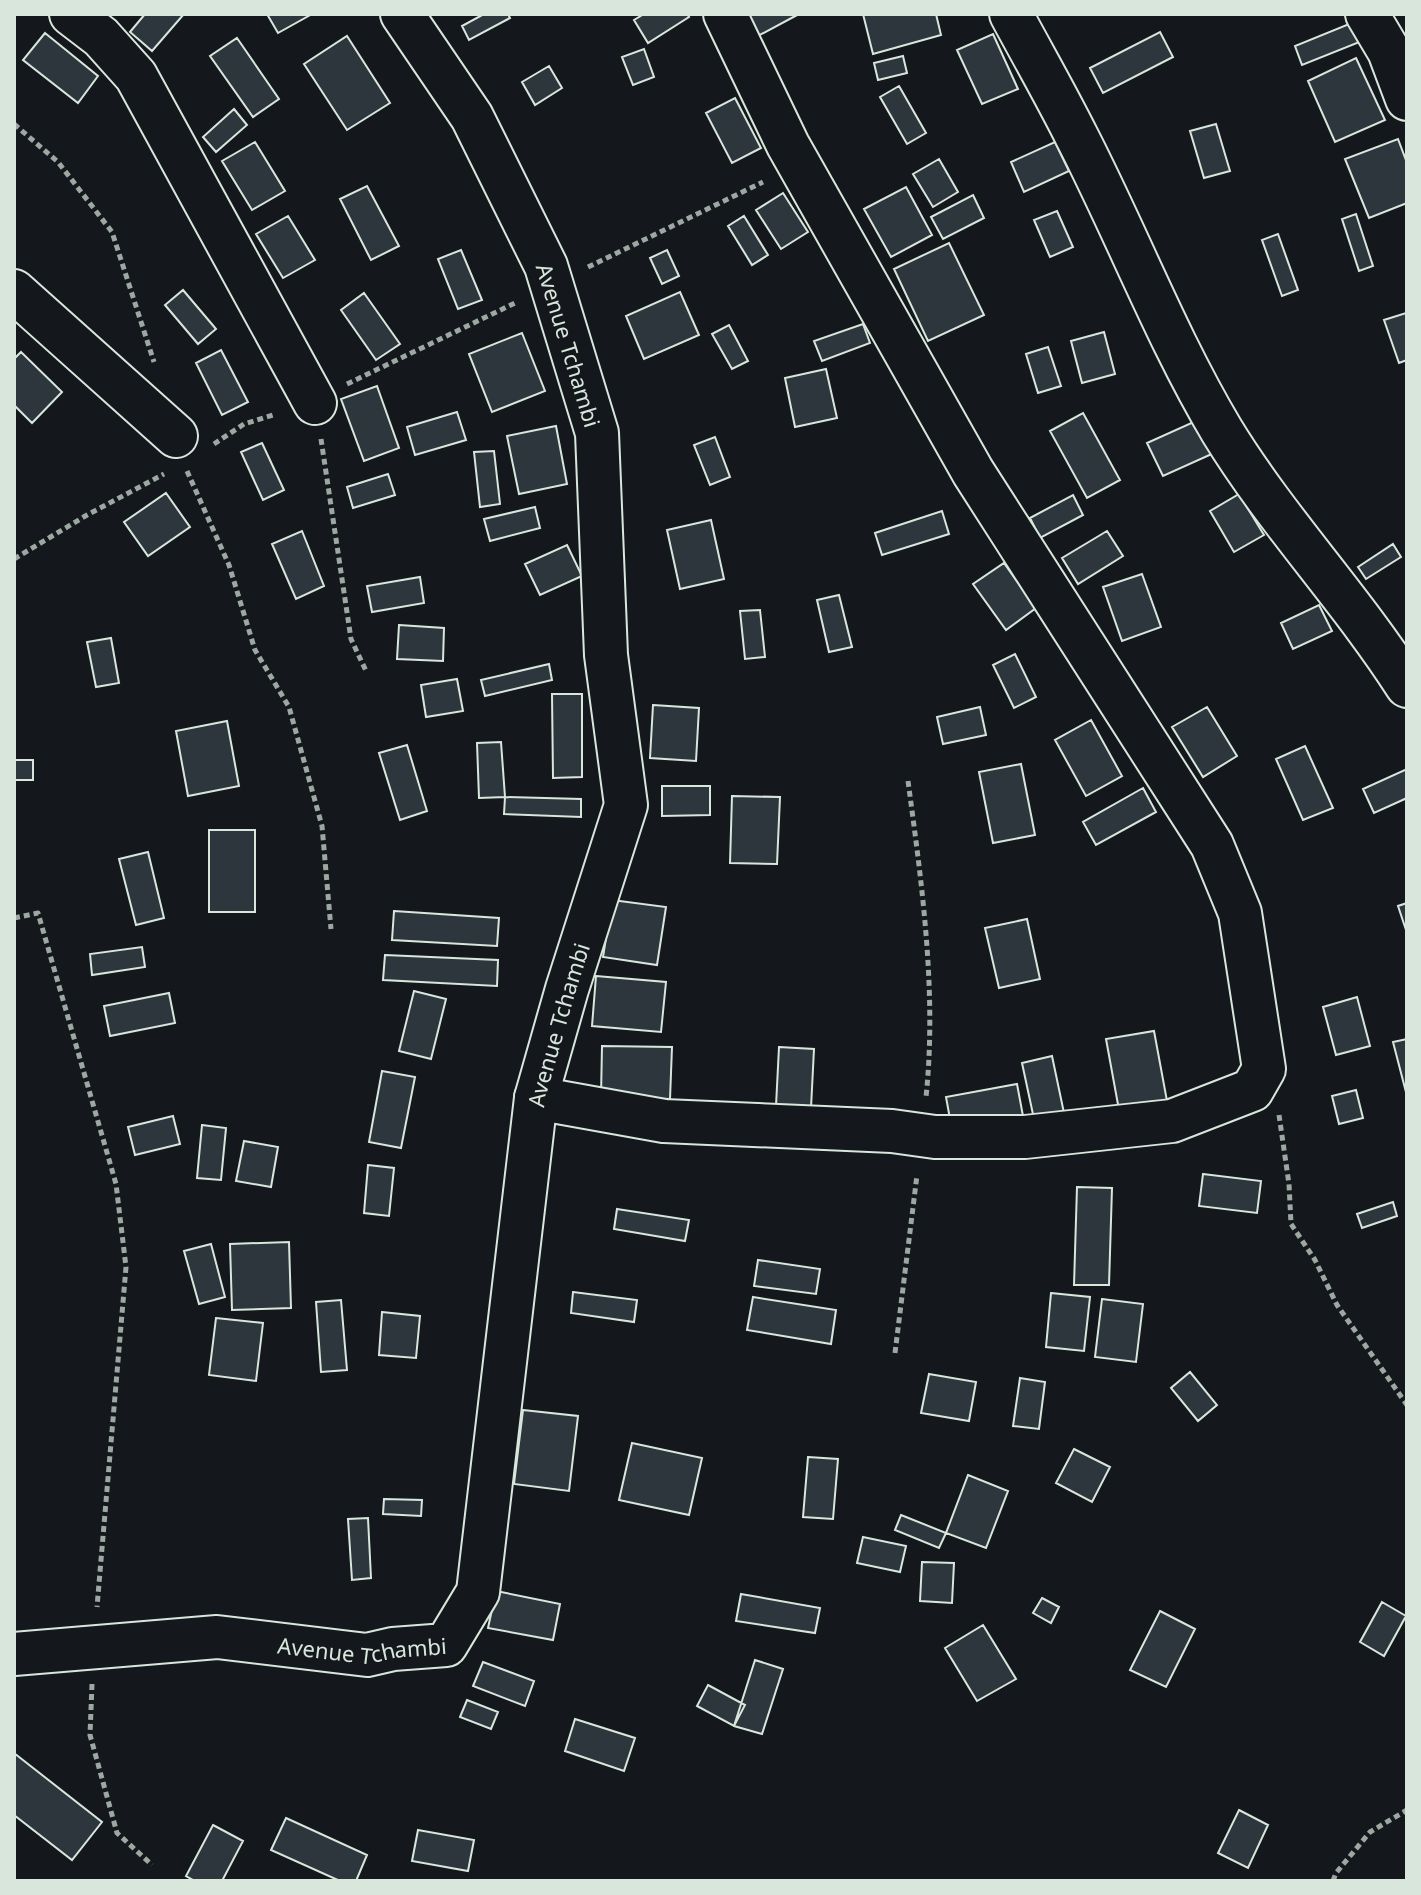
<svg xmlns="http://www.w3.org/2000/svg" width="1421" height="1895" viewBox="0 0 1421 1895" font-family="'Noto Sans',sans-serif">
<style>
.building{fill:#2c363c;stroke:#d8e6dc;stroke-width:2}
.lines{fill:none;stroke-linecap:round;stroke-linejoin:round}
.minor-casing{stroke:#d8e6dc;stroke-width:46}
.path{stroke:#9da8a2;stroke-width:5;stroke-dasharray:6 4;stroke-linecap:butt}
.minor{stroke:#14181c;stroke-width:42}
.labels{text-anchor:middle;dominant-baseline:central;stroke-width:6;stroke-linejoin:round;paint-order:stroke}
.street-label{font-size:22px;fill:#d8e6dc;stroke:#14181c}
</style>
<rect width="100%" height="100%" fill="#14181c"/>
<path class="building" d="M145,14h39l-32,37 -22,-19z
M267,14h45l-34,19z
M484,14h24l2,4 -41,22 -7,-14z
M644,14h43l2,3 -41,26 -14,-23z
M744,14h55l-43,23z
M863,14h73l5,21 -68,19z
M1354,22l8,19 -60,24 -7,-19z
M1160,32l13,25 -70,36 -13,-25z
M45,33l53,43 -20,27 -55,-43z
M993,34l25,55 -36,15 -25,-54z
M347,36l43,67 -43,27 -43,-66z
M237,38l42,61 -26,18 -43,-61z
M644,49l10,28 -21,8 -11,-28z
M903,56l4,17 -29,7 -4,-17z
M1356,58l29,62 -50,22 -27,-61z
M549,66l13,22 -27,17 -13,-23z
M899,86l27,47 -19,11 -27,-47z
M735,98l26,50 -29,15 -26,-50z
M234,109l13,16 -31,27 -13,-15z
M1216,124l14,47 -26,7 -14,-47z
M1398,139l9,24v40l-38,15 -24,-59z
M255,142l30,49 -33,19 -30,-49z
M1055,142l14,29 -45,21 -13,-30z
M939,159l19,33 -25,15 -20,-33z
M367,186l32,60 -28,14 -31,-61z
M906,187l26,48 -41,22 -27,-48z
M783,193l25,39 -27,17 -25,-39z
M973,195l11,23 -41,21 -12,-22z
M1057,211l16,36 -23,10 -16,-37z
M1356,214l17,52 -14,5 -17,-52z
M288,216l27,44 -32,18 -27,-44z
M744,216l24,39 -16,10 -24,-39z
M1278,234l20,56 -16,6 -20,-56z
M949,243l35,72 -56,26 -34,-72z
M461,250l21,50 -24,9 -20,-50z
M667,250l12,26 -17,8 -12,-26z
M183,290l33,39 -18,15 -33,-39z
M680,292l19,43 -55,24 -18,-43z
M364,293l36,51 -24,16 -35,-50z
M1406,313l1,47 -8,3 -15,-43z
M863,324l7,19 -48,18 -8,-20z
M729,325l19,36 -16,8 -20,-35z
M1104,332l11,42 -33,9 -11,-42z
M522,333l23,58 -53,21 -23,-58z
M1048,347l13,39 -23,7 -12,-39z
M221,350l27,52 -26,13 -26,-52z
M21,352l41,40 -30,31 -18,-18v-46z
M826,369l11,49 -42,9 -10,-49z
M377,386l22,62 -35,13 -23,-62z
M457,412l9,28 -51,15 -8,-28z
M1083,413l37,67 -33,18 -37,-67z
M1198,420l16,33 -51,23 -16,-33z
M556,426l11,58 -48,10 -12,-58z
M715,437l15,40 -20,8 -16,-40z
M262,443l22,47 -21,10 -22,-48z
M494,451l6,53 -20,3 -6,-55z
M388,474l7,21 -42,13 -6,-21z
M166,493l24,34 -42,29 -24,-34z
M1239,494l25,41 -30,17 -24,-41z
M1073,495l10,20 -43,23 -10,-20z
M535,507l5,21 -50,13 -6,-22z
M942,511l7,23 -67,21 -7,-22z
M711,520l13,59 -44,10 -13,-59z
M302,531l22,55 -28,13 -24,-55z
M1107,531l16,25 -45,28 -16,-26z
M1393,544l8,13 -35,22 -8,-12z
M567,545l15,31 -42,19 -15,-31z
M1004,563l32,45 -30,22 -33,-46z
M1142,574l19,53 -39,14 -19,-54z
M420,577l4,26 -52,9 -5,-26z
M839,595l13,52 -23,5 -12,-52z
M1319,605l13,26 -39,18 -12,-26z
M760,610l5,47 -20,2 -5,-48z
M399,625l45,3 -1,33 -46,-2z
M111,638l8,45 -23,4 -9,-45z
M1015,654l21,43 -22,11 -21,-43z
M549,664l3,16 -67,16 -4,-16z
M457,679l6,32 -37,6 -5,-32z
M552,694h30v83l-29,1z
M653,705l46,3 -3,53 -46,-3z
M980,707l6,28 -43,9 -6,-27z
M1207,707l30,49 -34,21 -31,-50z
M1091,720l31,56 -36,20 -31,-56z
M227,721l12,65 -51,10 -12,-65z
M501,742l4,55 -26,1 -2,-55z
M407,745l20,66 -27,9 -21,-67z
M1305,746l28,62 -30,12 -27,-61z
M14,760h19v20h-19z
M1021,764l14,71 -42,8 -14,-71z
M1407,769v29l-33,15 -11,-24z
M662,786h48v29l-48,1z
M1143,788l13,24 -60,33 -13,-23z
M732,796l48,1 -3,67 -47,-1z
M505,797l76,2v18l-77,-3z
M209,830h46v82h-46z
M148,852l16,66 -28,7 -17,-66z
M612,900l54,7 -9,58 -54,-8z
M1407,903v30l-9,-27z
M394,911l105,7 -2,28 -105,-6z
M1027,919l13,60 -41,9 -14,-60z
M142,947l3,20 -53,8 -2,-21z
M385,955l113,5 -1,26 -114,-6z
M596,976l70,6 -5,50 -69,-6z
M414,991l32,8 -15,60 -32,-8z
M169,993l6,30 -65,13 -6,-30z
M1357,997l13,49 -34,9 -13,-48z
M1154,1031l13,70 -48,9 -13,-71z
M1407,1039v57l-14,-54z
M602,1046l70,1 -2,52 -69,-2z
M779,1047l35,2 -3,59 -35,-2z
M1052,1056l12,57 -30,6 -12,-56z
M382,1071l33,6 -14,71 -32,-6z
M1017,1084l6,32 -71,14 -6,-33z
M1356,1090l7,28 -24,6 -7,-28z
M173,1116l7,28 -45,11 -7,-28z
M202,1125l24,3 -5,52 -24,-2z
M244,1141l34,6 -7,40 -35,-6z
M368,1165l26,3 -5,48 -25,-3z
M1203,1174l58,7 -4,32 -58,-7z
M1077,1187l35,1 -3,97h-35z
M1393,1202l4,14 -35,12 -5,-14z
M617,1209l72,11 -4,21 -71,-12z
M289,1242l2,66 -59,2 -2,-66z
M211,1244l14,53 -26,7 -15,-53z
M758,1260l62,9 -4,25 -62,-8z
M573,1292l64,8 -3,22 -63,-9z
M1051,1293l39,4 -6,54 -38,-4z
M753,1297l83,13 -5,34 -84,-14z
M1102,1299l41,5 -7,58 -41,-5z
M341,1300l6,70 -26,2 -5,-70z
M382,1312l38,4 -4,42 -37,-3z
M216,1318l47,5 -7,58 -47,-6z
M1190,1372l27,33 -19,16 -27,-33z
M929,1374l47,8 -7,39 -48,-8z
M1020,1378l25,4 -6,47 -26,-3z
M523,1410l55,6 -9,75 -55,-7z
M632,1443l70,15 -13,57 -70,-15z
M1074,1449l36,18 -18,35 -36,-19z
M808,1457l30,2 -5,60 -30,-2z
M968,1475l40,16 -22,57 -40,-15z
M384,1499l38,1 -1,16 -38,-2z
M901,1515l45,18 -7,15 -44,-18z
M368,1518l3,60 -19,2 -4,-61z
M863,1537l43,9 -6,26 -43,-9z
M922,1562l32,1 -2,40 -32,-2z
M496,1591l64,13 -7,36 -65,-12z
M741,1594l79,14 -5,25 -79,-12z
M1042,1598l17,9 -8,16 -18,-10z
M1382,1602l24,14 -22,40 -24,-14z
M1160,1611l35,18 -29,58 -36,-17z
M983,1625l33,54 -39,22 -32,-53z
M755,1660l28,9 -21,65 -28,-8z
M483,1662l51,19 -9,25 -52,-20z
M708,1685l37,20 -11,21 -37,-20z
M467,1700l31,12 -7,17 -31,-12z
M575,1719l60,19 -11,33 -59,-20z
M14,1753l88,69 -30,38 -58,-45z
M1239,1810l29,15 -20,43 -30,-15z
M286,1818l81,37 -11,26h-16l-69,-31z
M213,1825l30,16 -21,40h-27l-9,-5z
M418,1830l56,10 -6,31 -56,-10z"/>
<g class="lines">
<g class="minor-casing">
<g id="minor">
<path d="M71,14l30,23 35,39 179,327"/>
<path d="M1011,14c22,41 45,81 66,123 50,97 89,200 145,294 55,90 128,166 185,255"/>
<path d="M1367,14l22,37 18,48"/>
<path d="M14,291l162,145"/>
<path d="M536,1098l128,23 228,10 43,6h90l147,-16 80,-31 12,-21 -24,-156 -28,-68 -239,-373 -185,-327 -63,-131"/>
<path id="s1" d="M14,1654l203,-17 150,18 26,-6 53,-4 32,-53 58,-494 31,-109 59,-184 -20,-150 -9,-222 -51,-167 -74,-149 -70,-103"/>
</g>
</g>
<path class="path" d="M14,124l44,38 54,70 42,130
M588,267l175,-85
M347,384l168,-81
M321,439l30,200 16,34
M214,444l30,-20 32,-10
M187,471l42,94 26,85 34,57 33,119 9,103
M14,559l73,-44 77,-41
M908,781c14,104 29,211 18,316
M14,918l24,-5 78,271 10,83 -29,340
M1279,1115l10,69 2,40 24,36 22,45 70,100
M895,1353l22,-178
M92,1684l-2,51 27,98 35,32
M1333,1881l3,-8 34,-41 37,-22"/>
<use href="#minor" class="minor"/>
</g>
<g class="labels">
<g class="street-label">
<text transform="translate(569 345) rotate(73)">Avenue Tchambi</text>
<text stroke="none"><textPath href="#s1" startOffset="1070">Avenue Tchambi</textPath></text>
<text stroke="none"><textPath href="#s1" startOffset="350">Avenue Tchambi</textPath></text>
</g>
</g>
<rect width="1421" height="1895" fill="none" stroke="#d8e6dc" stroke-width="32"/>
</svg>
